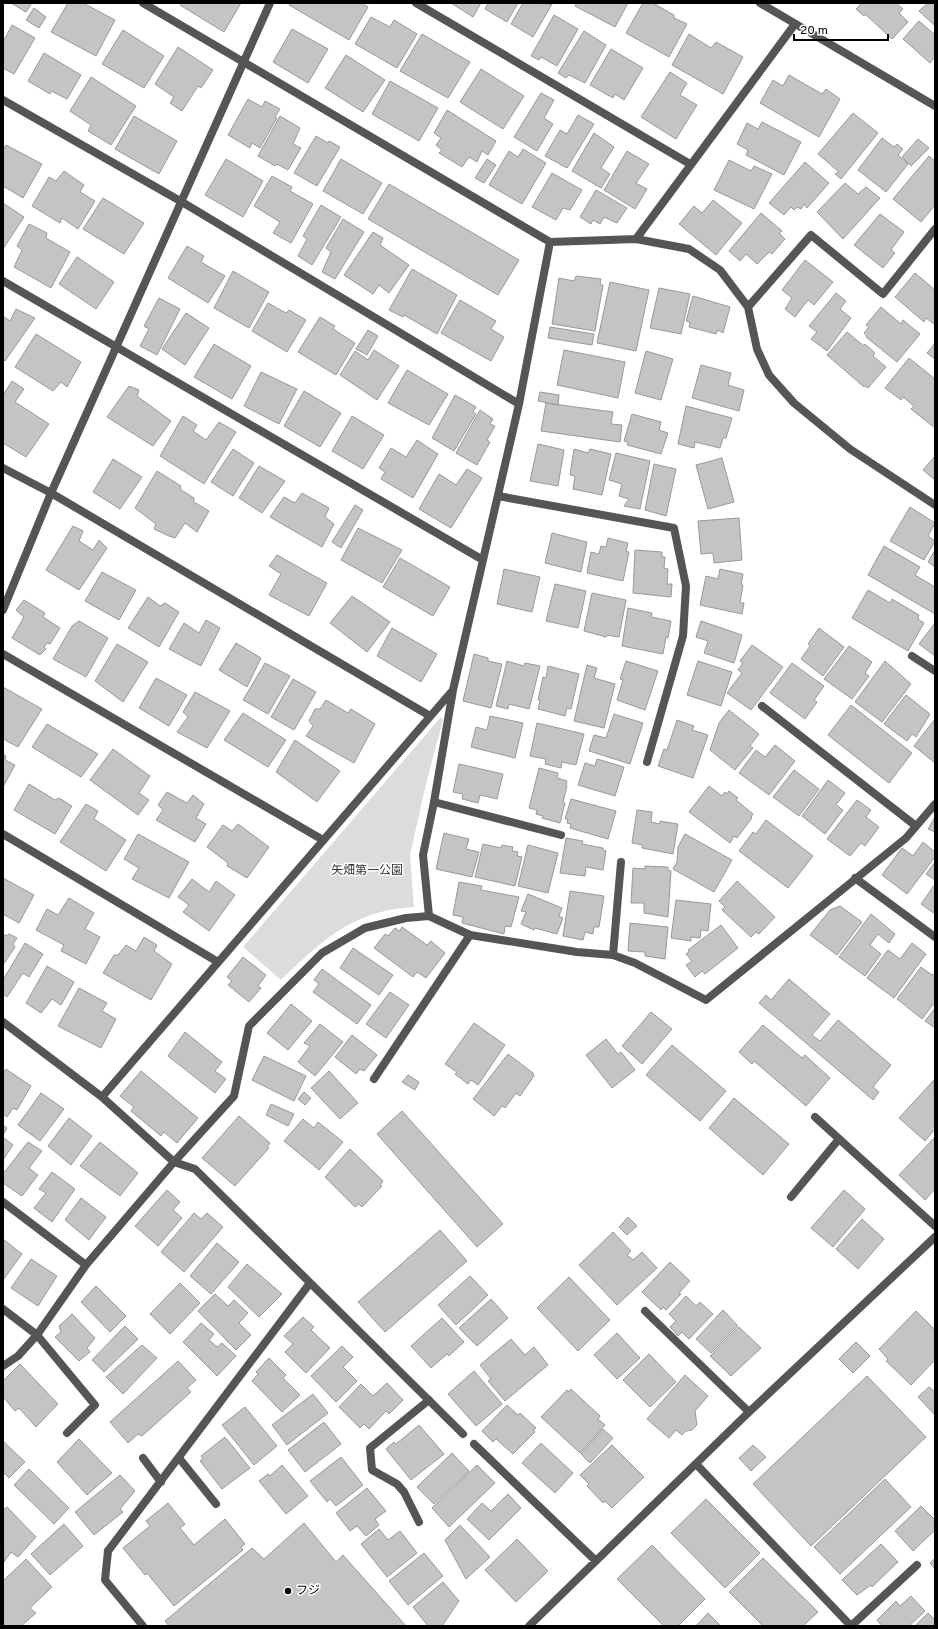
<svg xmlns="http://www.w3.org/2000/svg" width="938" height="1629" viewBox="0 0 938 1629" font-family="Overpass,'Noto Sans JP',sans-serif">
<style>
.green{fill:#dcdcdc}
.building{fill:#c4c4c4;stroke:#999}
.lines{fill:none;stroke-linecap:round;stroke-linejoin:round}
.service{stroke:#555;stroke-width:8}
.minor{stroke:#555;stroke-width:8}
.tertiary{stroke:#555;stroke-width:8}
.poi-dot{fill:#000;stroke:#fff;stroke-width:1.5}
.labels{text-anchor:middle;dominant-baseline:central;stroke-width:3;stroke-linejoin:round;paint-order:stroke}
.park-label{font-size:12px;fill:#333;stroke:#fff}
.poi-label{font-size:12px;fill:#000;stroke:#fff;text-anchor:start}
</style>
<rect width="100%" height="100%" fill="#fff"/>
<path class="green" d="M441,717l2,3 -17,64 -16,71 4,52c-11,1 -23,2 -33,5 -41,10 -71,40 -100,68l-38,-33z"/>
<path class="building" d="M11,3h21l-6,9z
M68,3h15l32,17 -19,36 -45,-24z
M181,3h60l-17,29 -44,-27z
M290,3h72l6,4 -19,33 -60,-35z
M451,3h30l-8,14z
M488,3h30l-11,19 -22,-13z
M523,3l29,1 -19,33 -22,-13z
M577,3h51l-13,24 -40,-21z
M643,3h10l21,12v3l13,6 -18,33 -43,-24z
M862,3h34l7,6 -4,4 9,9 -16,17 -27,-25 -1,2 -8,-7z
M928,3h7v23l-16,-15z
M34,8l12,9 -7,11 -13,-8z
M554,15l24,14 -21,37 -16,-9 -2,3 -8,-4z
M371,17l19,10 4,-7 23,14 -20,34 -42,-24z
M919,21l16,14v25l-1,-2 -4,5 -27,-24z
M12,25l23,13 -21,36 -11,-6v-26z
M292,29l36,20 -20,34 -35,-21z
M123,30l41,26 -20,32 -42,-24z
M584,31l22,14 -21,38 -16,-8 -3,3 -8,-5z
M422,34l48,28 -22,36 -48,-27z
M689,34l22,14 5,-6 27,15 -20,37 -51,-29z
M178,47l35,23 -12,18 -3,-2 -16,25 -12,-8 4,-6 -19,-13z
M611,49l32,19 -19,32 -9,-6 -2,4 -23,-13z
M44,53l37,22 -14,24 -16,-8 -1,3 -22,-13z
M346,55l39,25 -22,32 -38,-24z
M481,69l43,27 -21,33 -43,-27z
M670,72l17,11 -7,12 17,10 -21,34 -35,-22z
M789,75l33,19 4,-5 14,10 -21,38 -59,-34 13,-23 10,6z
M91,77l45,29 -25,39 -23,-14 3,-6 -21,-14z
M390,81l48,27 -19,33 -47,-27z
M541,93l13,7 -10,18 9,6 -16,27 -23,-14z
M248,99l14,8 3,-6 15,8 -5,8 2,1 -17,30 -8,-5 -2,5 -22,-13z
M447,110l49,31 -8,14 -6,-4 -5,11 -8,-5 -7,10 -23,-14 3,-3 -6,-5 5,-7 -7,-5z
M853,113l25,20 -37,46 -6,-5 4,-2 -21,-18z
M578,115l16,9 -27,44 -22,-12 15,-26 7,4z
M134,116l43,25 -18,33 -44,-25z
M280,116l20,12 -7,16 8,4 -13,22 -11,-6 -2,2 -17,-10z
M762,122l39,20 -17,33 -38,-20 2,-5 -11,-6 10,-21 11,6z
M594,133l20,14 -13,21 9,6 -9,14 -29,-17z
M316,136l12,7 1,-2 11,6 -23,39 -23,-13z
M882,138l12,9 3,-3 6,5 -5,6 10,9 -22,28 -28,-22z
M918,139l11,9 -18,18 -9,-9z
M6,145l36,19 -19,34 -20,-12v-36z
M523,149l23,14 -24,41 -33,-19 20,-34 9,6z
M627,151l22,13 -13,19 11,6 -12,20 -31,-19z
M929,156l6,5v44l-14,17 -28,-23z
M226,159l37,22 -20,36 -38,-22z
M341,159l41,24 -19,31 -40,-23z
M487,159l9,6 -12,18 -9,-5z
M729,160l22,11 3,-5 18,8 -18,35 -40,-19z
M805,162l24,21 -22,25 -3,-4 -3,5 -4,-2 -3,3 -3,-3 -7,8 -15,-12z
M64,171l20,14 -4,7 15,9 -17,28 -16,-11 -2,5 -28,-17 17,-29 7,4z
M552,173l30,17 -12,20 -7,-2 -7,12 -24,-13z
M272,176l20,11 -2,4 23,13 -22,39 -18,-10 7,-11 -26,-16z
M845,183l13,11 8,-7 14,11 -37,41 -26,-27z
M389,184l130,76 -21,35 -130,-76z
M596,190l31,18 -10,15 -13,-6 -4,7 -7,-4 -2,4 -11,-7z
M103,198l41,25 -20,31 -41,-25z
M713,200l29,23 -26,32 -37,-31 15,-18 8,7z
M3,203l21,14 -21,32z
M321,205l20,12 -29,48 -14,-9 9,-17 -4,-3z
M761,213l21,18 -3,2 6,6 -13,15 -3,-2 -12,12 -11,-10 -6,7 -11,-10z
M880,214l24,18 -13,18 4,3 -12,15 -29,-23z
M343,219l21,13 -29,47 -13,-7 9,-20 -5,-4z
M29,224l18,9 -1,5 24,14 -19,36 -37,-21 8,-17 -5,-4z
M373,232l10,6 -3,7 29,20 -20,28 -10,-8 -6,9 -29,-19z
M187,246l17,10 -3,6 24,14 -17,27 -40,-25z
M77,257l37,25 -18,27 -37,-25z
M805,260l28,22 -19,23 -6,-5 -13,17 -10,-8 7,-11 -10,-8z
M412,269l45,26 -20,39 -33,-19 -1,2 -14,-7z
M233,271l36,21 -20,36 -35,-20z
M915,273l20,17v35l-9,-7 -2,4 -29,-25z
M576,276l25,3 -1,6h3l-8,46 -43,-7 7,-46 15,3z
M610,282l39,8 -13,61 -39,-8z
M659,288l31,6 -9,40 -31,-6z
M836,293l10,8 -6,8 11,9 -24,33 -16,-12 6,-7 -8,-6z
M693,296l37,11 -7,26 -5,-3 -2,4 -27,-7 1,-5 -4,-1z
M159,298l21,11 -23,46 -17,-9 9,-17 -5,-3z
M460,300l36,21 -5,8 13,8 -13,24 -50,-28z
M268,303l18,10 3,-3 17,10 -19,32 -35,-21z
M881,307l20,17 2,-4 17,14 -23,28 -31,-25 1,-1 -3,-3 5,-6 -3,-2z
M16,309l19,9 -30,43 -2,-2v-43l7,5z
M186,313l23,15 -24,37 -23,-16z
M320,317l15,9 -2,3 22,14 -19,32 -38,-23z
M550,327l44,7 -2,11 -44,-7z
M368,330l10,6 -11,19 -11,-6z
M847,332l17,14 1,-2 10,9 -2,3 13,11 -18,21 -3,-2 -1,1 -37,-32z
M36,334l45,28 -14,25 -6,-5 -8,9 -38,-24z
M935,343v16l-8,-6z
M214,344l37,22 -19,33 -38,-22z
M374,350l25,16 -22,34 -37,-25 15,-24 13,9z
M564,350l61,12 -7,36 -61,-13z
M646,351l27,8 -12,41 -26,-7z
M909,358l26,21v49l-24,-19 3,-3 -11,-9 -2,3 -16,-12z
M701,365l30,8 -3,12 16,5 -5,21 -47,-13z
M407,370l41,24 -19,31 -41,-22z
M261,372l36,17 -18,35 -35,-18z
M12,381l12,8 -9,13 34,22 -23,33 -23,-14v-48z
M129,386l10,4 -2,6 34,25 -18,25 -46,-29z
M304,391l37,22 -21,34 -36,-21z
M540,392l19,3 -1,10 -20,-4z
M455,395l21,12 -3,5 3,2 -22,37 -22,-13z
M546,403l67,9 -2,12 11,1 -2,17 -79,-11z
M686,406l46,12 -6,20h-3l-3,10 -25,-6 -1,6 -16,-4z
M480,410l13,9 -3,5 5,2 -8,14 3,2 -13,23 -21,-12z
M632,414l29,8 -2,8 9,3 -7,21 -34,-9 1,-3 -4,-1z
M183,416l14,9 -4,6 13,9 13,-18 17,10 -32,52 -44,-28z
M352,416l32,19 -21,34 -31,-18z
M417,440l21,14 -25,44 -32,-19 4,-7 -6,-4 12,-20 15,9z
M538,444l26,6 -6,36 -28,-5z
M233,449l21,14 -21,33 -22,-14z
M574,449l14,4 2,-4 21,5 -9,41 -29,-6 2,-13 -5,-1z
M616,453l34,8 -10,48 -16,-3 5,-7 -10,-3 3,-12 -13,-4z
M935,456v24l-12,-10z
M722,458l12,44 -26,7 -12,-44z
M113,459l29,18 -22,32 -27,-17z
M654,464l22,5 -10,47 -21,-6z
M259,466l26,15 -23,32 -23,-15z
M467,469l15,9 -31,50 -32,-19 20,-35 17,11z
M157,471l24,15 -1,3 14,9v4l15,9 -12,21 -12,-9 -10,15 -6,-2 -15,-7 2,-5 -21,-16z
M302,493l27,15 -4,9 9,7 -12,23 -52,-30 14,-20 11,6z
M355,505l8,5 -22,38 -9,-6z
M910,507l25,16 -7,13 7,5 -11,19 -34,-19z
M739,518l3,42 -28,3 -1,-10 -12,1 -3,-33z
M73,526l10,5 -4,10 14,9 6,-10 8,8 -28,42 -33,-20z
M358,528l44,22 -20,33 -41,-23z
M552,533l35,9 -6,30 -36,-9z
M608,538l20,5 -2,8 3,1 -6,29 -36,-8 4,-21 8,2 2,-8 5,1z
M884,546l36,21 -5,8 20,12v27l-67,-39z
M635,550l27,2v5h3l-1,11 4,1 -1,15h5l-1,13 -38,-4z
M935,550v17l-7,-5z
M277,555l50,28 -18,33 -40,-21 12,-21 -12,-8z
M400,558l50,29 -17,29 -50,-29z
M504,569l36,8 -8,35 -35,-8z
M720,569l23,5 -2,11h2l-3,18h4l-2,11 -42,-9 6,-29 12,3z
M102,572l34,18 -17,30 -34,-19z
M555,584l31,7 -8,37 -32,-7z
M868,590l22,13 2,-4 27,16 -1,4 6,4 -16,28 -56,-33z
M592,593l34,7 -7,37 -12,-2 -1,2 -22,-6z
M352,596l38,26 -23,30 -37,-29z
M148,597l12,9 5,-3 14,9 -20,35 -31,-19z
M24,600l21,13 -2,4 17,11 -10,16 -3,-1 -3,4 2,2 -6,6 -28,-17 12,-21 -8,-7z
M628,608l24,5 -1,4 20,4 -3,17 -2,-1 -3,17 -41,-8z
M206,620l14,8 -19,38 -32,-17 15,-26 15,10z
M79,621l29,17 -22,39 -33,-18 19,-33z
M701,621l41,14 -8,28 -30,-10 4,-12 -12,-4z
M935,623v33l-16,-12z
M392,628l45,26 -16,28 -44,-26z
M819,628l25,19 -21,29 -22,-17 9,-13 -2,-2z
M236,643l25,15 -14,29 -28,-17z
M117,644l31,18 -25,40 -28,-21z
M752,645l31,22 -32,43 -24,-17 15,-20 -4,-3 5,-7 -3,-2z
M849,646l23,16 -7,11 4,3 -17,23 -28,-20z
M474,654l14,4v3l14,3 -11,44 -28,-7z
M507,661l17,5 1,-3 15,3 -11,43 -20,-5 -1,5 -12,-3z
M626,661l32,10 -13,39 -28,-10 6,-20 -3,-1z
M698,661l34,11 -11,34 -34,-11z
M885,661l26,23 -29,38 -27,-20z
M265,663l25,13 -22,38 -25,-14z
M792,663l32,23 -10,14 3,2 -12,17 -35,-26z
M587,665l10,3 -3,10 21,6 -11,44 -30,-7z
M548,666l31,8 -8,35 -4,-1 -2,8 -27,-7 2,-9h-2l5,-23 3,1z
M156,678l31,17 -18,31 -30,-18z
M293,679l23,13 -22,38 -23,-13z
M3,687l39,22 -24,38 -15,-8z
M195,692l35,19 -23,37 -30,-16 11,-15 -5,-5z
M906,695l24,19 -14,23 -4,-3 -5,7 -23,-17z
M326,700l22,13 3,-4 24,15 -21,39 -48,-27 7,-10 -4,-5 6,-12h5z
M851,705l61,48 -23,30 -61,-48z
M729,710l30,24 -9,12 3,2 -18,22 -25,-20 9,-27z
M243,713l43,27 -18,27 -44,-27z
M614,714l29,9 -13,41 -41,-13 5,-16 12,3z
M490,716l33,7 -8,35 -44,-11 5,-20 11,3z
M935,719v44l-21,-17z
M677,720l17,6 -2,4 16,5 -15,43 -35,-12 6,-17 3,1z
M537,723l47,11 -8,31 -14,-3 -1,6 -16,-4 1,-5 -16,-3z
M47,724l51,30 -17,23 -49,-30z
M295,740l45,31 -23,31 -41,-30z
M775,745l20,16 -26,34 -30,-22 17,-23 9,7z
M113,749l37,27 -11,17 10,7 -11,15 -48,-35z
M3,754l3,2 -1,4 10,5 -12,22z
M597,759l27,8 -9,29 -37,-11 7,-22 10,3z
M459,764l44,10 -6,25 -17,-4 -2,8 -16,-4 1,-5 -10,-2z
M539,768l19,5 -1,5 10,3 -1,4 1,1 -4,16 2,1 -5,20 -18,-5 1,-2 -7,-2 1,-4 -8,-2z
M794,770l25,19 -20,27 -26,-19z
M828,780l17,13 -9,12 7,5 -18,24 -23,-18z
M29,784l26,16 4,-2 13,8 -17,28 -41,-24z
M709,786l13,10 3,-4 2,2 2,-3 9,7 -2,2 17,14 -2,3 1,1 -15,20 -3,-2 -4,7 -41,-31z
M167,792l20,11 6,-8 11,9 -8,14 10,6 -11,18 -39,-22 7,-10 -5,-5z
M571,799l45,12 -8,28 -38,-11 1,-4 -4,-1 1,-4h-3z
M857,800l14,10 -5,7 13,10 -14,19 -4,-3 -11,13 -23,-17z
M86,804l12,7 -4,8 32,21 -20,31 -46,-29z
M637,810l15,2 -1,10 9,2v-3l18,3 -5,30 -31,-6 1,-3 -11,-2z
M935,817v15l-7,-3z
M766,820l47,36 -25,32 -49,-37 14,-19 3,2z
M238,824l31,23 -22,31 -20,-12 1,-3 -21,-16 16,-22 9,6z
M444,833l25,6 -3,10 13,3 -7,25 -36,-8z
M138,834l51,28 -20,36 -37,-19 7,-11 -15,-9z
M685,834l47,26 -18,32 -41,-23 4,-7 1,-15z
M566,838l17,3 -1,3 21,4v2l3,1 -3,19 -17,-3 -1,9 -25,-3z
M923,842l12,10v5l-28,37 -25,-19 20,-27 11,8z
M483,844l18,4 1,-3 11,2 -1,4 6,1 -1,4 5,1 -7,29 -40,-9z
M528,845l30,8 -10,40 -30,-7z
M935,862v18l-9,-6z
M645,866l23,1v3l3,1 -3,46 -24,-4v-10h-13l2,-35 12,1z
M3,878l31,17 -15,28 -16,-9z
M192,879l17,13 7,-11 19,14 -26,36 -26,-19 6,-7 -11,-8z
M737,881l38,36 -16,17 -3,-2 -5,5 -29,-27 3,-3 -6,-6z
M459,882l23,4 -1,4 38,7 -8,30 -6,-1 -1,8 -42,-11 1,-6 -10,-2z
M935,884v30l-14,-10z
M570,891l34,5 -5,31h-5l-1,7 -8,-2 -2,8 -20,-4z
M528,894l34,14 -3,8 4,2 -6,16 -22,-6 -1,2 -13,-6 5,-12 -5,-1z
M69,898l25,15 -9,16 15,8 -14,27 -25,-13 3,-6 -28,-15 11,-21 11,6z
M676,900l35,4 -3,27 -7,-1 -1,8 -9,-1v4l-20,-3z
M840,906l22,16 -25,33 -27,-20 20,-25z
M871,914l24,20 -6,9 -11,-9 -8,11 11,9 -16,22 -26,-19z
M630,923l38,4 -3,32 -20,-3v-4l-17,-1z
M721,925l17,23 -33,26 -3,-3 -7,6 -9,-12 6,-4 -6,-7 3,-2 -1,-2z
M402,927l25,18 4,-4 14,12 -19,25 -9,-6 -4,5 -39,-29 11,-14 3,2 7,-8 5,3z
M3,934l3,2 3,-2 8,4 -4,6 2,3 -12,18z
M144,937l13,8 -3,6 18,13 -21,36 -48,-27 11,-18h4l8,-10 10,6z
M25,943l18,11 -14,23 -6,-4 -16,24 -4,-3v-14z
M912,943l14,11 -32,44 -27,-20 21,-28 12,9z
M353,948l40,27 -14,20 -39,-27z
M243,957l23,18 -8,11 3,2 -12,14 -21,-17 4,-4 -5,-4z
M47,966l27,16 -13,23 -9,-6 -11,14 -15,-10z
M921,967l11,8 3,-1v28l-13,17 -25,-20z
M322,969l49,36 -14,19 -44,-32 6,-8 -5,-4z
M789,979l41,35 -18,21 8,6 18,-21 53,45 -18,22 6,5 -6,8 -114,-97 7,-8 5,5z
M79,988l28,15 -5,8 14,8 -15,29 -43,-22z
M390,992l19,13 -23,33 -20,-14z
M291,1004l21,17 -24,29 -21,-17z
M935,1008v20l-10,-7z
M651,1012l21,17 -30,35 -20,-18z
M474,1023l31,22 -27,40 -7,-5 -3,4 -13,-10 2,-2 -12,-8z
M320,1024l23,18 -28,34 -17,-14 12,-16 -6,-3z
M763,1025l39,33 3,-3 25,23 -24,28 -52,-45 -2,3 -13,-12z
M185,1032l37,30 -7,9 11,8 -11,14 -47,-37z
M352,1035l25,20 -13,16 -4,-2 -4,5 -21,-17z
M606,1039l12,15 3,-2 14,18 -23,18 -26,-33z
M672,1045l54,46 -26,30 -54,-46z
M508,1054l25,19 1,3 -14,20 -4,-3 -11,15 -3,-2 -8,10 -21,-17z
M264,1056l42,20 -12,25 -42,-21z
M6,1069l25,17 -14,24 -4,-2 -6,9 -4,-3v-41z
M141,1071l57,47 -21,25 -13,-11 -3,4 -30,-25 3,-4 -14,-11z
M329,1071l29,32 -18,16 -29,-31z
M408,1075l11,7 -4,8 -13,-8z
M934,1080l1,49 -10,12 -26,-23z
M304,1092l7,6 -6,7 -7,-6z
M41,1093l23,16 -24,32 -22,-16z
M734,1098l55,46 -26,31 -54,-47z
M271,1104l23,10 -6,12 -22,-11z
M402,1111l101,113 -26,23 -100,-113z
M239,1116l31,27 -3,4 2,1 -34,38 -33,-28z
M69,1118l23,18 -21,29 -23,-19z
M303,1119l11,9 4,-6 25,20 -24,28 -35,-29z
M3,1125l4,3 -4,7z
M3,1137l10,8 -10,15z
M935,1137v52l-10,11 -26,-25z
M28,1142l14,9 -13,17 9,7 -16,21 -19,-13v-9z
M100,1142l38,31 -18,23 -40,-30z
M350,1149l33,32 -3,4 2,1 -20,21 -3,-3 -4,3 -30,-30z
M52,1172l23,17 -23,33 -18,-14 12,-15 -7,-4z
M167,1190l13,12 -7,8 9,8 -24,28 -23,-20z
M844,1190l21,19 -32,38 -22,-19z
M81,1198l25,19 -17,23 -24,-20z
M194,1213l7,6 6,-6 16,14 -39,45 -23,-20z
M628,1217l9,9 -10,9 -8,-8z
M862,1219l22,20 -26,30 -22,-20z
M440,1230l27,31 -82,71 -27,-30z
M613,1232l18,19 -4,4 6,5 9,-8 15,16 -40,37 -38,-40z
M3,1239l19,15 -19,26z
M217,1243l22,19 -28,32 -21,-18z
M31,1259l26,17 -19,30 -27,-18z
M670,1262l20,19 -11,12 2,1 -15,16 -3,-3 -2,3 -19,-18z
M247,1264l35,30 -23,23 -31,-30z
M470,1276l18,19 -32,30 -18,-20z
M569,1277l41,43 -32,31 -41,-43z
M180,1283l20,20 -30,31 -20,-20z
M96,1286l30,30 -16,16 -29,-30z
M215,1294l13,12 6,-6 14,13 -9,10 12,12 -15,15 -38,-39z
M686,1296l10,10 4,-4 13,12 -24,25 -7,-7 -4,4 -8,-9 6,-6 -7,-7z
M491,1299l17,19 -31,28 -18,-18z
M723,1310l15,16 -27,27 -15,-14z
M916,1311l19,19v30l-24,25 -25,-24 2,-2 -9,-10z
M72,1314l23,24 -8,10 3,4 -11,9 -24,-24 6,-5 -2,-6z
M303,1317l11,10 -3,3 19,18 -24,25 -21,-21 8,-8 -9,-8z
M442,1318l22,24 -15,14 -2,-2 -16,14 -20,-22z
M201,1323l13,11 -5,6 8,7 5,-4 14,13 -19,20 -34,-34z
M125,1326l13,13 -34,33 -12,-12z
M739,1327l22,21 -30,28 -21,-20z
M617,1333l23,25 -23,21 -23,-24z
M511,1339l14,16 9,-8 14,18 -43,36 -17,-20 3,-2 -11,-14z
M856,1342l14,14 -17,17 -14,-14z
M142,1345l15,13 -34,36 -17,-17z
M342,1346l11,11 -10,10 14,14 -21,21 -25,-26z
M649,1354l27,28 -26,25 -27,-27z
M269,1358l17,17 -3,3 17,17 -18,17 -30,-31 6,-7 -2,-2z
M178,1361l18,19 -9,8 4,4 -49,44 -4,-2 -10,9 -18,-21z
M20,1364l38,40 -22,23 -17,-19 -4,3 -12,-14v-16z
M474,1371l28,33 -26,22 -28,-32z
M685,1375l23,21 -13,15 2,14 -5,5 -6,1 -4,4 -6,-5 -7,8 -22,-19z
M867,1376l59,61 -115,109 -58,-62z
M387,1383l16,17 -14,14 -3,-3 -17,18 -5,-5 -4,4 -21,-21 22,-23 12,12z
M929,1387l5,4 1,-1v25l-17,-18z
M571,1389l29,27 -2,3 7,6 -25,28 -39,-36 26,-27 2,2z
M313,1394l15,19 -41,32 -15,-20z
M507,1405l11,10 2,-2 16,15 -3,2 2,2 -22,22 -17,-15 -3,3 -11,-11z
M245,1407l32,39 -23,19 -32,-40z
M324,1422l17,22 -36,28 -17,-22z
M419,1425l25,29 -33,26 -25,-31 8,-7 2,2z
M603,1429l10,9 -23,25 -9,-9z
M225,1437l25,31 -28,21 -22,-28 3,-2 -2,-3z
M79,1439l33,34 -25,22 -30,-33z
M3,1441l22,21 -16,16 -6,-6z
M541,1443l32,30 -18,20 -33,-30z
M612,1445l32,32 -32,31 -7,-7 -2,2 -16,-17 2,-2 -9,-9z
M753,1445l13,12 -15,14 -12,-13z
M452,1453l17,18 -35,33 -17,-17z
M341,1457l22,28 -27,21 -6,-7 -3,3 -17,-21z
M282,1465l26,31 -22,18 -27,-33 9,-7 2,2z
M477,1465l18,18 -46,44 -17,-19z
M29,1469l40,39 -15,16 -40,-39z
M120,1475l15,16 -15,18 3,3 -29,23 -19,-23z
M885,1479l26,28 -71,67 -26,-27z
M367,1488l19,23 -11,8 4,6 -13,11 -9,-10 -7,5 -14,-18z
M508,1494l13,14 -32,32 -22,-21 15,-16 9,8z
M706,1499l54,54 -35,35 -54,-55z
M168,1503l17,21 -5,4 14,17 31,-26 20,25 -4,3 2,3 -69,56 -27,-33 -2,2 -22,-27 27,-22 -4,-5z
M921,1506l14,14v10l-22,21 -18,-20z
M7,1507l29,30 -18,20 -7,-5 -7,10 -1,-52z
M304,1523l32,39 7,-7 63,71h-237l-4,-5 87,-73 12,11z
M64,1524l19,22 -33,29 -19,-21z
M460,1525l30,32 -24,22 -21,-39z
M379,1529l9,11 12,-9 17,22 -30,24 -26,-33z
M517,1539l31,32 -32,31 -31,-32z
M881,1544l17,18 -26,25 -1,-2 -14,10 -15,-15z
M652,1545l53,54 -27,27h-14l-47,-47z
M424,1553l19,23 -35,29 -19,-24z
M763,1558l55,54 -15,14h-40l-34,-34z
M935,1558v11l-5,-6z
M26,1559l26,28 -22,21 6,5 -15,13h-18v-45z
M443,1582l16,19 -17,25h-14l-15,-19z
M911,1596l14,15 -16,15h-27l-5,-6 19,-19 4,5z
M708,1613l13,13h-25z
M928,1613l7,7v6h-20z"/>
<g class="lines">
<path class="service" d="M498,496l176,32 12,58 -3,50 -36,126
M912,656l23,15
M762,706l154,120
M434,802l127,33
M613,955l8,-93
M374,1079l96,-144
M791,1197l48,-58
M645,1311l104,101
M37,1335l58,70 -28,28
M143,1458l18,24
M179,1458l37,46
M419,1522l-15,-30 -7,-8 -25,-14 -2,-22 59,-48
M108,1551l-3,29 38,46
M851,1626l66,-61"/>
<path class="minor" d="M143,3l407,239
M416,3l274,161
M3,100l179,102 337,202
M636,239l53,10 31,21 28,37 9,42 12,26 25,28 56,46 85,56
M3,281l480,279
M748,307l63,-72 72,59 52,-65
M3,468l48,25 379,223
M3,654l320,186
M3,834l215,128
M855,878l80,59
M429,916l-6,-61 11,-53 19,-112
M3,1022l99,75 72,65 21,7 268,265
M102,1097l351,-407 66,-286 31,-162 86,-3 159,-215
M815,1117l120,109
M3,1202l83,63
M3,1309l34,26
M3,1366l15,-10 19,-21 49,-70 88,-103 60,-66 15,-70 73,-73 43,-25 41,-10 23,-2 41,19 107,17 36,3 22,8 71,37 200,-162 29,-34
M474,1444l122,117
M696,1464l155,162
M108,1551l202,-268
M529,1626l220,-214 186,-175"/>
<path class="tertiary" d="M760,3l175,103
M3,610l48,-117 219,-490"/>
</g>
<circle class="poi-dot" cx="288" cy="1591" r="4"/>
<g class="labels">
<g class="park-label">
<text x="367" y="871">矢畑第一公園</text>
</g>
<g class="poi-label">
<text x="296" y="1591">フジ</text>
</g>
</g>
<rect width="938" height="1629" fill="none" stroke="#000000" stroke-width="8"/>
<path d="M794 34v6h94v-6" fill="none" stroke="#000000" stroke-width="2"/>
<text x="800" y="34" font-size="12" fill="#000000" stroke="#ffffff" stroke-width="3" paint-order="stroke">20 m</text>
</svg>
